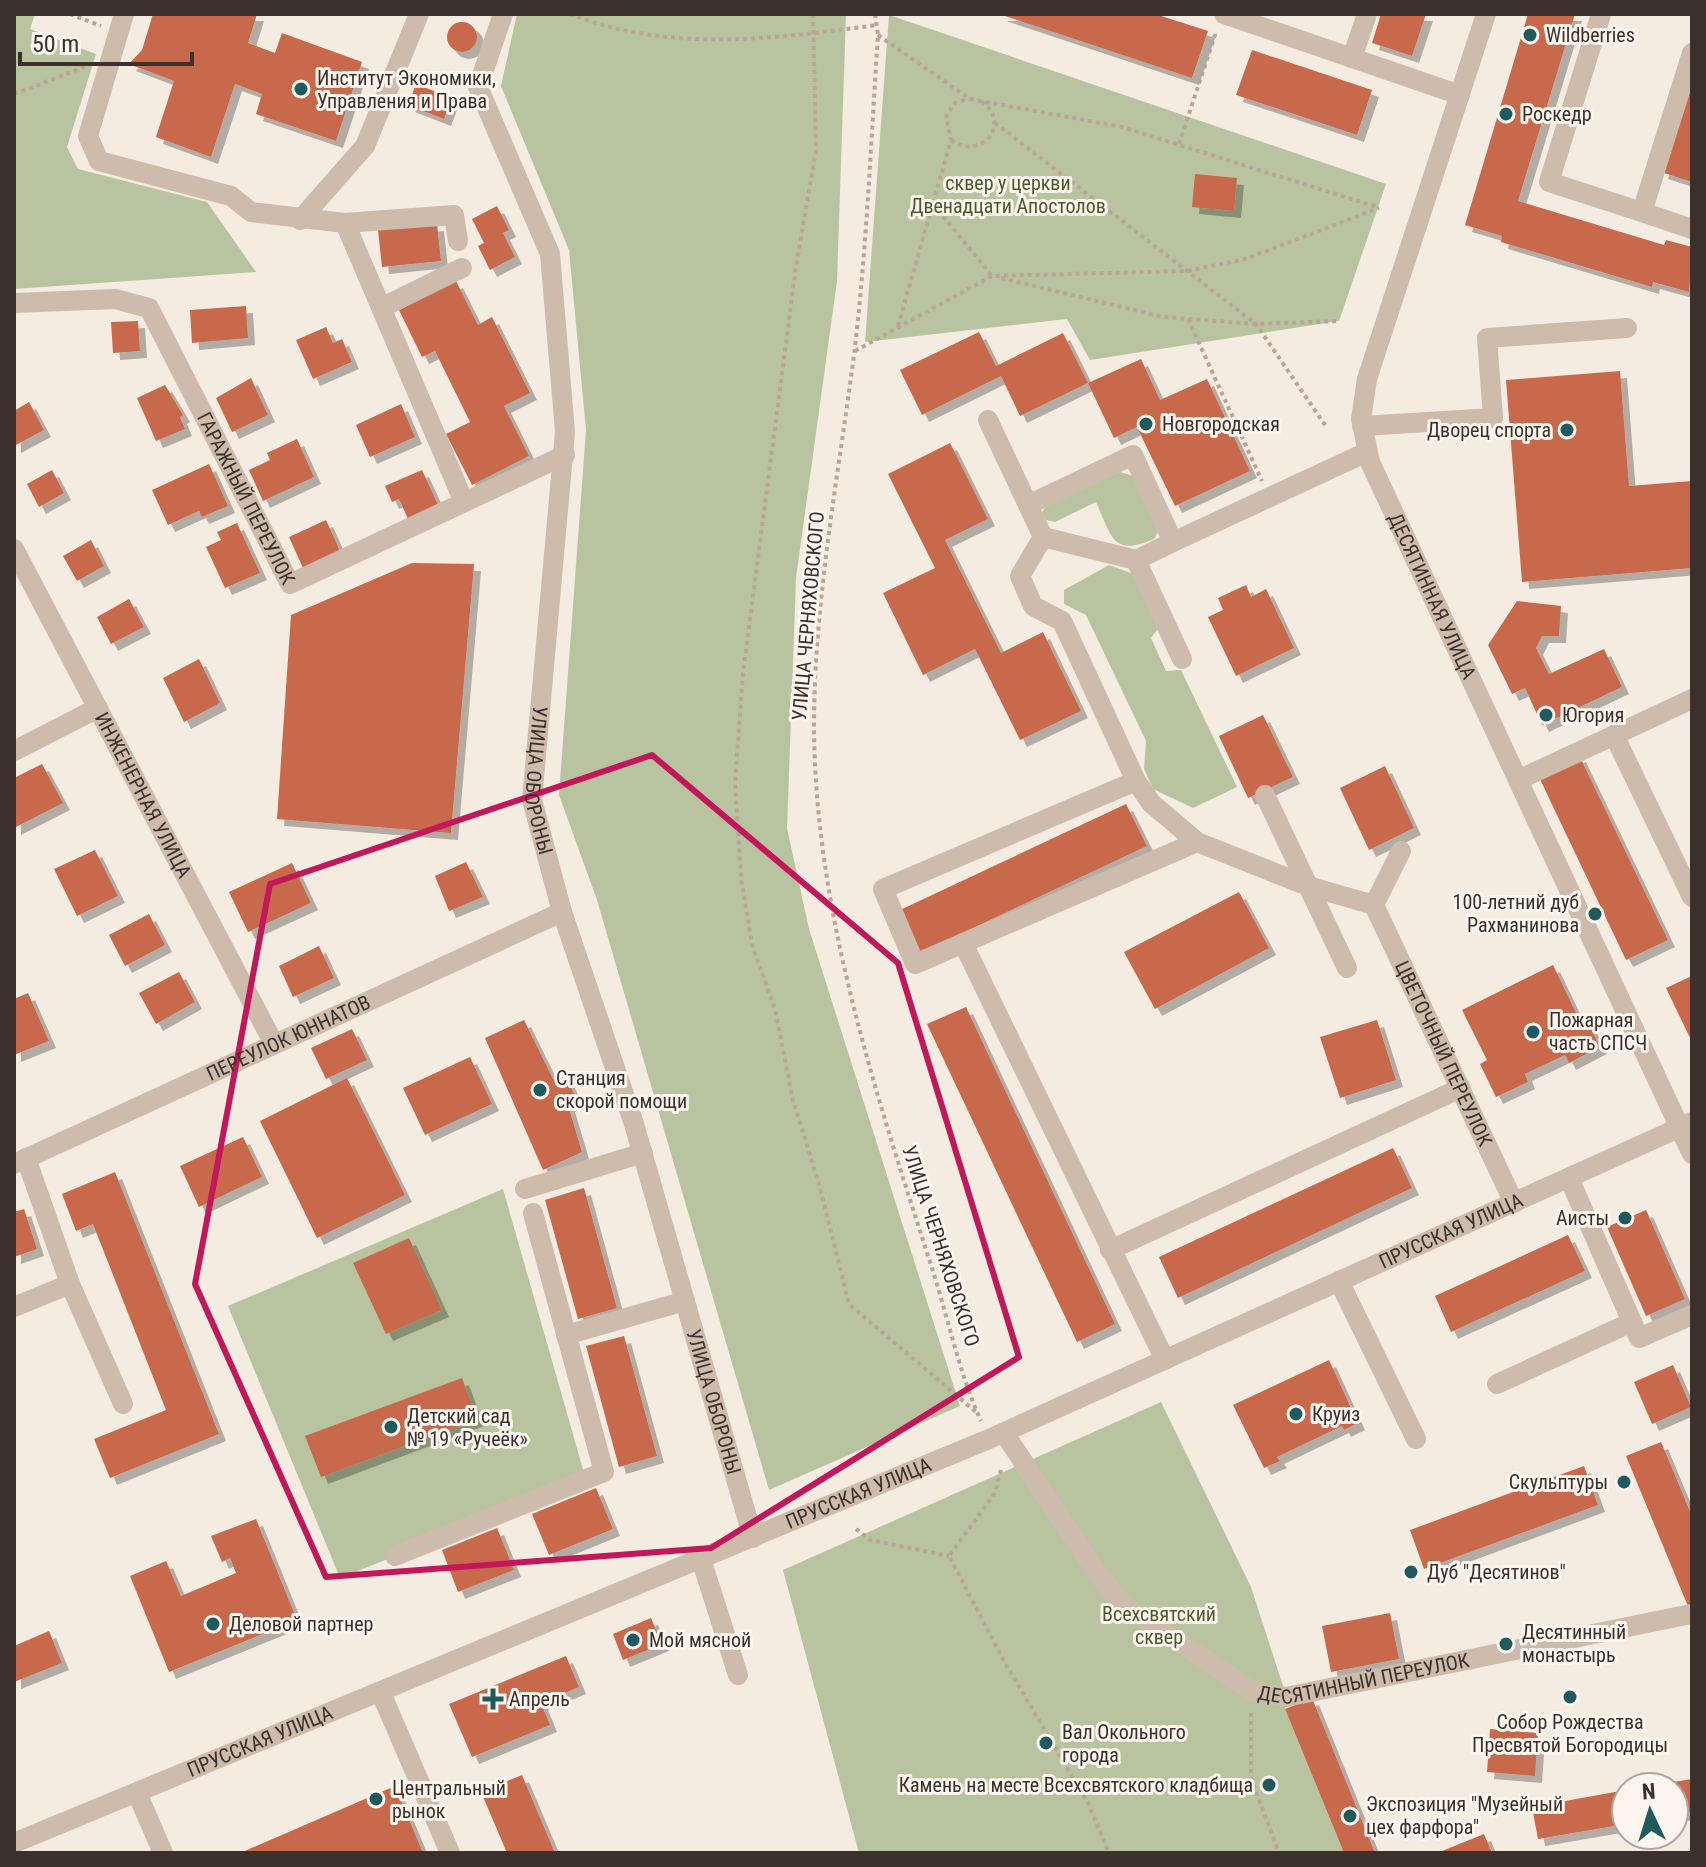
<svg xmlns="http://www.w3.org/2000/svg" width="1706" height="1867" viewBox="0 0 1706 1867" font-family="'Roboto Condensed',sans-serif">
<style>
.green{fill:#b8c4a0}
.building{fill:#c8694b;filter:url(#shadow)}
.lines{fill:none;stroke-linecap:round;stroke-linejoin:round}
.path{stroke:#b9a596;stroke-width:4;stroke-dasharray:4 4;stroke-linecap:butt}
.minor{stroke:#cdbbac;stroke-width:20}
.marked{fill:none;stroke:#c2185b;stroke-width:6;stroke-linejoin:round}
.poi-dot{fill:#1f5a5e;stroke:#fbf5ee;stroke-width:3}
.labels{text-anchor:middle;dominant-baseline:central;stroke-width:6;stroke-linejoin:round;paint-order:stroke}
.poi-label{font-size:20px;fill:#3b302b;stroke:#fbf5ee;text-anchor:start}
.park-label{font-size:20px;fill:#4a5a2e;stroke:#fbf5ee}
.street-label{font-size:20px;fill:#3b302b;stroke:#fbf5ee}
</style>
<defs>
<filter id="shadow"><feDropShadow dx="7" dy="7" stdDeviation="0" flood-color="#0004"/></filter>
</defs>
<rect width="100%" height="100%" fill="#f4ebe1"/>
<path class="green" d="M14,14h21l-5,15 66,25 -29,93 11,22 129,33 49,70 -242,17z
M517,14h329l-9,267 -41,297 -9,250 22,101 151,477 -191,84 -172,-590 -38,-105 27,-365 -17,-180 -68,-164z
M889,15l497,169 -47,137 -249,39 -23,-41 -202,23z
M1120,472l13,4 25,56 -4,7c-42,18 -42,-2 -58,-37l-41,20 -9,-2 -4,-7 5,-10z
M1109,565l30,11 22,49 -10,13 15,33 15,-1 56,117 -44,21 -40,-19 -9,-20 2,-28 -60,-126 -22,-11v-14z
M503,1189l83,291 -246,98 -112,-272z
M1161,1402l90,185 33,102 1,20 59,144h-485l-76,-283z"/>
<path class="building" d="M153,14h104l-9,29 27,10 7,-20 80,29 -26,79 -80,-27 6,-20 -27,-10 -24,73 -55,-20 18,-56 -45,-17 13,-14z
M999,14h156l53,17 -16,47z
M1381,14h45l-14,42 -40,-13z
M1528,14h47l-57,187 146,44 2,-5 26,7 -3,45 -36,-10 -1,5 -151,-45 1,-6 -37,-11z
M447 37a15 15 0 1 1 30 0a15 15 0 1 1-30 0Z
M1252,50l120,40 -15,45 -121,-40z
M1692,80v102l-31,-10z
M416,84l36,14 -8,21 -36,-14z
M1195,174l42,4 -3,33 -42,-4z
M497,206l12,24 -6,3 12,24 -25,13 -12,-24 6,-3 -12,-24z
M437,224l4,37 -59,6 -4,-37z
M456,281l22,44 14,-8 38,76 -26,13 25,50 -57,29 -26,-51 24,-12 -35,-71 -13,6 -23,-47z
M246,306l2,32 -56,5 -2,-33z
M138,321l2,30 -27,2 -2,-31z
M326,327l7,16 9,-4 10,23 -39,17 -17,-39z
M979,332l17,34 67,-33 25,50 -68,33 -19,-40 -79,39 -22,-45z
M1141,359l19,41 47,-21 43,92 -75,35 -38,-79 -23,11 -26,-55z
M1620,371l9,115 63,-5v87l-170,14 -16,-202z
M251,378l17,37 -36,17 -16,-34z
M165,385l18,30 -3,2 5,12 -29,12 -19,-43z
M29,402l15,28 -30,16v-35z
M401,404l14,33 -45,20 -14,-32z
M297,439l17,38 -51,24 -14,-31 21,-10 -3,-7z
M950,443l38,76 -43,21 56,113 42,-21 38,79 -61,29 -45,-91 -52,26 -40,-82 52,-25 -47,-94z
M209,464l19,42 -26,11 -3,-6 -31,14 -16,-35z
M52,470l12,23 -25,14 -12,-23z
M422,470l17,37 -30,14 -10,-22 -7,3 -7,-16z
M326,520l14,31 -37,17 -14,-31z
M237,523l23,50 -35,15 -19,-41 15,-7 -4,-8z
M91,540l13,26 -27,15 -14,-25z
M412,563l62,1 -23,269 -174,-14 14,-204z
M1246,585l5,12 15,-8 28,59 -58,28 -28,-59 15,-7 -5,-12z
M129,599l15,28 -33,17 -14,-27z
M1517,601l44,5 -2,30h-17l-6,12 13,26 55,-25 18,38 -80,38 -17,-37 -13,6 -24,-49z
M199,659l21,44 -36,19 -21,-44z
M1263,715l30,62 -45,21 -29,-62z
M1579,755l89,185 -42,20 -88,-185z
M42,764l21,39 -49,25v-50z
M1385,766l29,62 -45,22 -29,-62z
M1126,804l21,42 -227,107 -20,-43z
M95,850l23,46 -41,20 -23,-47z
M466,862l17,35 -34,14 -14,-35z
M292,863l19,40 -63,29 -19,-40z
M1239,892l30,56 -114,61 -31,-57z
M149,914l16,31 -40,21 -16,-31z
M319,946l15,32 -41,19 -14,-31z
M1553,965l25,52 6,-3 16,33 -31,16 -4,-8 -40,19 3,8 -32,15 -16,-33 7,-4 -25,-50z
M179,972l16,30 -39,22 -17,-31z
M1692,976v66l-26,-54z
M28,993l21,48 -35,14v-56z
M966,1007l149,317 -38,18 -150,-318z
M524,1020l29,59 12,-4 12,25 -9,5 14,47 -39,18 -58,-132z
M1377,1020l19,60 -56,18 -20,-61z
M352,1029l15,31 -41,19 -15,-31z
M470,1057l22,47 -67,31 -22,-47z
M347,1078l58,117 -88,43 -57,-117z
M243,1137l19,40 -63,30 -19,-41z
M1393,1148l19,40 -234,110 -19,-41z
M115,1172l104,262 -109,44 -16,-39 72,-29 -73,-186 -17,7 -14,-37z
M584,1188l33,120 -39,11 -33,-119z
M24,1209l13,40 -23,8v-45z
M1646,1210l39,89 -39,17 -39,-89z
M1568,1235l17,36 -134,61 -16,-36z
M409,1238l33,72 -56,24 -33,-71z
M624,1336l33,120 -38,11 -33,-121z
M1329,1360l29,63 -14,7 -2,-4 -65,31 3,4 -16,7 -31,-63z
M1673,1365l18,42 -39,17 -18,-42z
M462,1378l15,41 -156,58 -16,-41z
M1661,1442l31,74v100l-66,-160z
M1584,1466l14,39 -174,64 -14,-39z
M596,1488l17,41 -64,26 -17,-41z
M256,1519l41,101 -128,52 -39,-96 36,-15 15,35 55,-23 -6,-15 -8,4 -11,-26z
M497,1528l17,42 -56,22 -16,-42z
M1390,1613l9,46 -68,13 -9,-46z
M651,1618l11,26 -39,16 -10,-26z
M49,1631l13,32 -48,19v-36z
M566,1656l13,31 -38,16 9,22 -78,32 -23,-53z
M1312,1698l63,155h-31l-59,-144z
M1490,1729l48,4 -3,43 -48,-4z
M522,1775l33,78h-48l-26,-61z
M1692,1779v33l-18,3v-28l-19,-2z
M395,1786l28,67h-183z
M1626,1790v34l-88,15 -6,-32z
M1484,1834l8,19h-55z"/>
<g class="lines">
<path class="path" d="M70,14l31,12
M570,14c100,39 202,25 307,11
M813,14l3,136 -20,116 -53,407 -8,110 6,94 11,68 23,64 18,91 26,84 30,120 127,108
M875,14l3,21c-7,104 -11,208 -23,312 -16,126 -41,253 -41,380 1,182 60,361 115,532 18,53 29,112 52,162
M878,35l92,64 152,28 255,80
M14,94l73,-28
M995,123l261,201 71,104
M951,140c31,22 62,-18 30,-39
M1179,144l37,-112
M933,204l59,72
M1001,278l162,39 93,7 83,-3
M1188,319l74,162
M898,326l53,-186 -5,-24 9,-13 14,-4
M855,351l137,-75 196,-5 57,-12 134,-51
M1001,1470l-6,23 -46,63 56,107 83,140 21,50
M856,1529l14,11 79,16
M1251,1713v65l28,75"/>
<g class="minor">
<path d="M124,14l-36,122 11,25 132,35 20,16 94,11 119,279"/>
<path id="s1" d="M503,14l-25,73 72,167 15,178 -33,368 30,112 72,212 119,414"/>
<path d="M1224,14l236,81"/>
<path id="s2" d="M1486,14l-119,365 -6,40 9,43 322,692"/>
<path d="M1601,14l-52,168 93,30"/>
<path d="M1692,53l-50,159 50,17"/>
<path d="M1352,58l15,-44"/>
<path d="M300,220l65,-74 54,-132"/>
<path d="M345,223l109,-8 4,26"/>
<path id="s3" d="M14,303l101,-4 34,9 141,276 275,-129"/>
<path d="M383,307l79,-39"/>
<path d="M988,420l40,85"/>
<path d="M1362,426l131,-8 -6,-80 140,-10"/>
<path d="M1367,452l-194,90 -40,-87 -105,50 15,32 -23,39 13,30 29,15 74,160 15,22 46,39 111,44 66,19"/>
<path d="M1043,537l93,23 37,-18"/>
<path id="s4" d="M14,549l259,493"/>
<path d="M1136,560l46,99"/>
<path d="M1614,735l78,162"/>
<path d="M14,751l84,-43"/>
<path d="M1518,780l174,-81"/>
<path d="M1136,781l-253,108 32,75 282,-122"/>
<path d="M1265,795l82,173"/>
<path id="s5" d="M1374,905l140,298"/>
<path d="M1374,905l27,-54"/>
<path d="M963,943l202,417"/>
<path d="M26,1158l44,126 53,120"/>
<path id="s6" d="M14,1164l548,-252"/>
<path d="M1569,1178l70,160 53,-23"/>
<path d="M525,1189l118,-36"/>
<path d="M1110,1250l351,-162"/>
<path d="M1339,1281l77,158"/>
<path d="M14,1307l56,-23"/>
<path d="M566,1335l119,-34"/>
<path d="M1497,1384l135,-62"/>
<path id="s7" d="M1004,1433l97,145 24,28 126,85 35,6 405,-83"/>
<path d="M395,1556l209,-84 -71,-259"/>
<path d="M701,1559l37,116"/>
<path d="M381,1693l69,160"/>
<path d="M137,1793l26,60"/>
<path id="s8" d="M14,1843l975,-404 703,-317"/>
</g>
</g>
<path class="marked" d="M652,755l246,208 121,394 -308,191 -385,29 -131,-293 75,-400z"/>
<g class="poi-dot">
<circle cx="1530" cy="35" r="8"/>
<circle cx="301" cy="89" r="8"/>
<circle cx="1506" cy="114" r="8"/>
<circle cx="1146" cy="424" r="8"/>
<circle cx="1567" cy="430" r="8"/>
<circle cx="1546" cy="715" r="8"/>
<circle cx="1595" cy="914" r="8"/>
<circle cx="1533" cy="1032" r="8"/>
<circle cx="540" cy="1090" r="8"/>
<circle cx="1625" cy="1218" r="8"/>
<circle cx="1296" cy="1414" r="8"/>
<circle cx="391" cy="1427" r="8"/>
<circle cx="1624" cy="1482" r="8"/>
<circle cx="1411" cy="1572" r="8"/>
<circle cx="213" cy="1624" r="8"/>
<circle cx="633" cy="1640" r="8"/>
<circle cx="1506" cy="1644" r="8"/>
<circle cx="1570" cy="1697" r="8"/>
<path d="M489 1687h8v8h8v8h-8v8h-8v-8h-8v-8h8z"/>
<circle cx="1046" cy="1743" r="8"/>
<circle cx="1269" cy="1785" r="8"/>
<circle cx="376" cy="1799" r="8"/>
<circle cx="1350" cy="1816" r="8"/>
</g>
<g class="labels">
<g class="poi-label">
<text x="1546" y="35">Wildberries</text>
<text x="317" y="78">Институт Экономики,<tspan x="317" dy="23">Управления и Права</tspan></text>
<text x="1522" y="114">Роскедр</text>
<text x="1162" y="424">Новгородская</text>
<text x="1551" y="430" text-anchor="end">Дворец спорта</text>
<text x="1562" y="715">Югория</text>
<text x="1579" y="902" text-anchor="end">100-летний дуб<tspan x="1579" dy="23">Рахманинова</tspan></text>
<text x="1549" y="1020">Пожарная<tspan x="1549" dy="23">часть СПСЧ</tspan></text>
<text x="556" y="1078">Станция<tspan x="556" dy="23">скорой помощи</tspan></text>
<text x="1609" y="1218" text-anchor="end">Аисты</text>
<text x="1312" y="1414">Круиз</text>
<text x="407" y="1416">Детский сад<tspan x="407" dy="23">№ 19 «Ручеёк»</tspan></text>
<text x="1608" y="1482" text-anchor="end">Скульптуры</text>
<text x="1427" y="1572">Дуб "Десятинов"</text>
<text x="229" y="1624">Деловой партнер</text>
<text x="1522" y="1632">Десятинный<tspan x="1522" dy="23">монастырь</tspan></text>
<text x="649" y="1640">Мой мясной</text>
<text x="509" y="1699">Апрель</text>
<text x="1570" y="1722" text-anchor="middle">Собор Рождества<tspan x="1570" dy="23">Пресвятой Богородицы</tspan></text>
<text x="1062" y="1732">Вал Окольного<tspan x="1062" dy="23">города</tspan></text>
<text x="1253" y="1785" text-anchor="end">Камень на месте Всехсвятского кладбища</text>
<text x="392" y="1788">Центральный<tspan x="392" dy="23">рынок</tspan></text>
<text x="1366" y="1804">Экспозиция "Музейный<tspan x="1366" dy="23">цех фарфора"</tspan></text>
</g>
<g class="park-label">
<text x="1008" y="183">сквер у церкви<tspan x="1008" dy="23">Двенадцати Апостолов</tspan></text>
<text x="1159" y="1614">Всехсвятский<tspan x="1159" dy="23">сквер</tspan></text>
</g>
<g class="street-label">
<text stroke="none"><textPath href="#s3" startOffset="350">ГАРАЖНЫЙ ПЕРЕУЛОК</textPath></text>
<text stroke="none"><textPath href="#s2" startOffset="616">ДЕСЯТИННАЯ УЛИЦА</textPath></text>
<text transform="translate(808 616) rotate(-85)">УЛИЦА ЧЕРНЯХОВСКОГО</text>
<text stroke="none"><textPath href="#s1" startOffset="788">УЛИЦА ОБОРОНЫ</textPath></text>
<text stroke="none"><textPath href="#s4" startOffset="278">ИНЖЕНЕРНАЯ УЛИЦА</textPath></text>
<text stroke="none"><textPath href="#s6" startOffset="302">ПЕРЕУЛОК ЮННАТОВ</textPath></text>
<text stroke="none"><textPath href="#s5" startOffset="164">ЦВЕТОЧНЫЙ ПЕРЕУЛОК</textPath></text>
<text stroke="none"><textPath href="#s8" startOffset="1562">ПРУССКАЯ УЛИЦА</textPath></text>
<text transform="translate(941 1246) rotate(72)">УЛИЦА ЧЕРНЯХОВСКОГО</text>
<text stroke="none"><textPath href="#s1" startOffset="1436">УЛИЦА ОБОРОНЫ</textPath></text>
<text stroke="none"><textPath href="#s8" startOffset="914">ПРУССКАЯ УЛИЦА</textPath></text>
<text stroke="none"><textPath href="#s7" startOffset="478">ДЕСЯТИННЫЙ ПЕРЕУЛОК</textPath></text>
<text stroke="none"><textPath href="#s8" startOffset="266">ПРУССКАЯ УЛИЦА</textPath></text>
</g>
</g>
<rect width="1706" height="1867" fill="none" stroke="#3b302b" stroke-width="32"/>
<g transform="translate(1650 1811) rotate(356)"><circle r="38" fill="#fbf5ee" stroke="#aea6a0" stroke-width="2"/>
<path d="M0-6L14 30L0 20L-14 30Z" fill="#1f5a5e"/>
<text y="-12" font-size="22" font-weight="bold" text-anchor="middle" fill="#3b302b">N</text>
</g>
<path d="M20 52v12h172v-12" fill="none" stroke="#3b302b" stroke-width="4"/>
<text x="32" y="52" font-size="24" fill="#3b302b" stroke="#fbf5ee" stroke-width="6" paint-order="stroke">50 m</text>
</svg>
